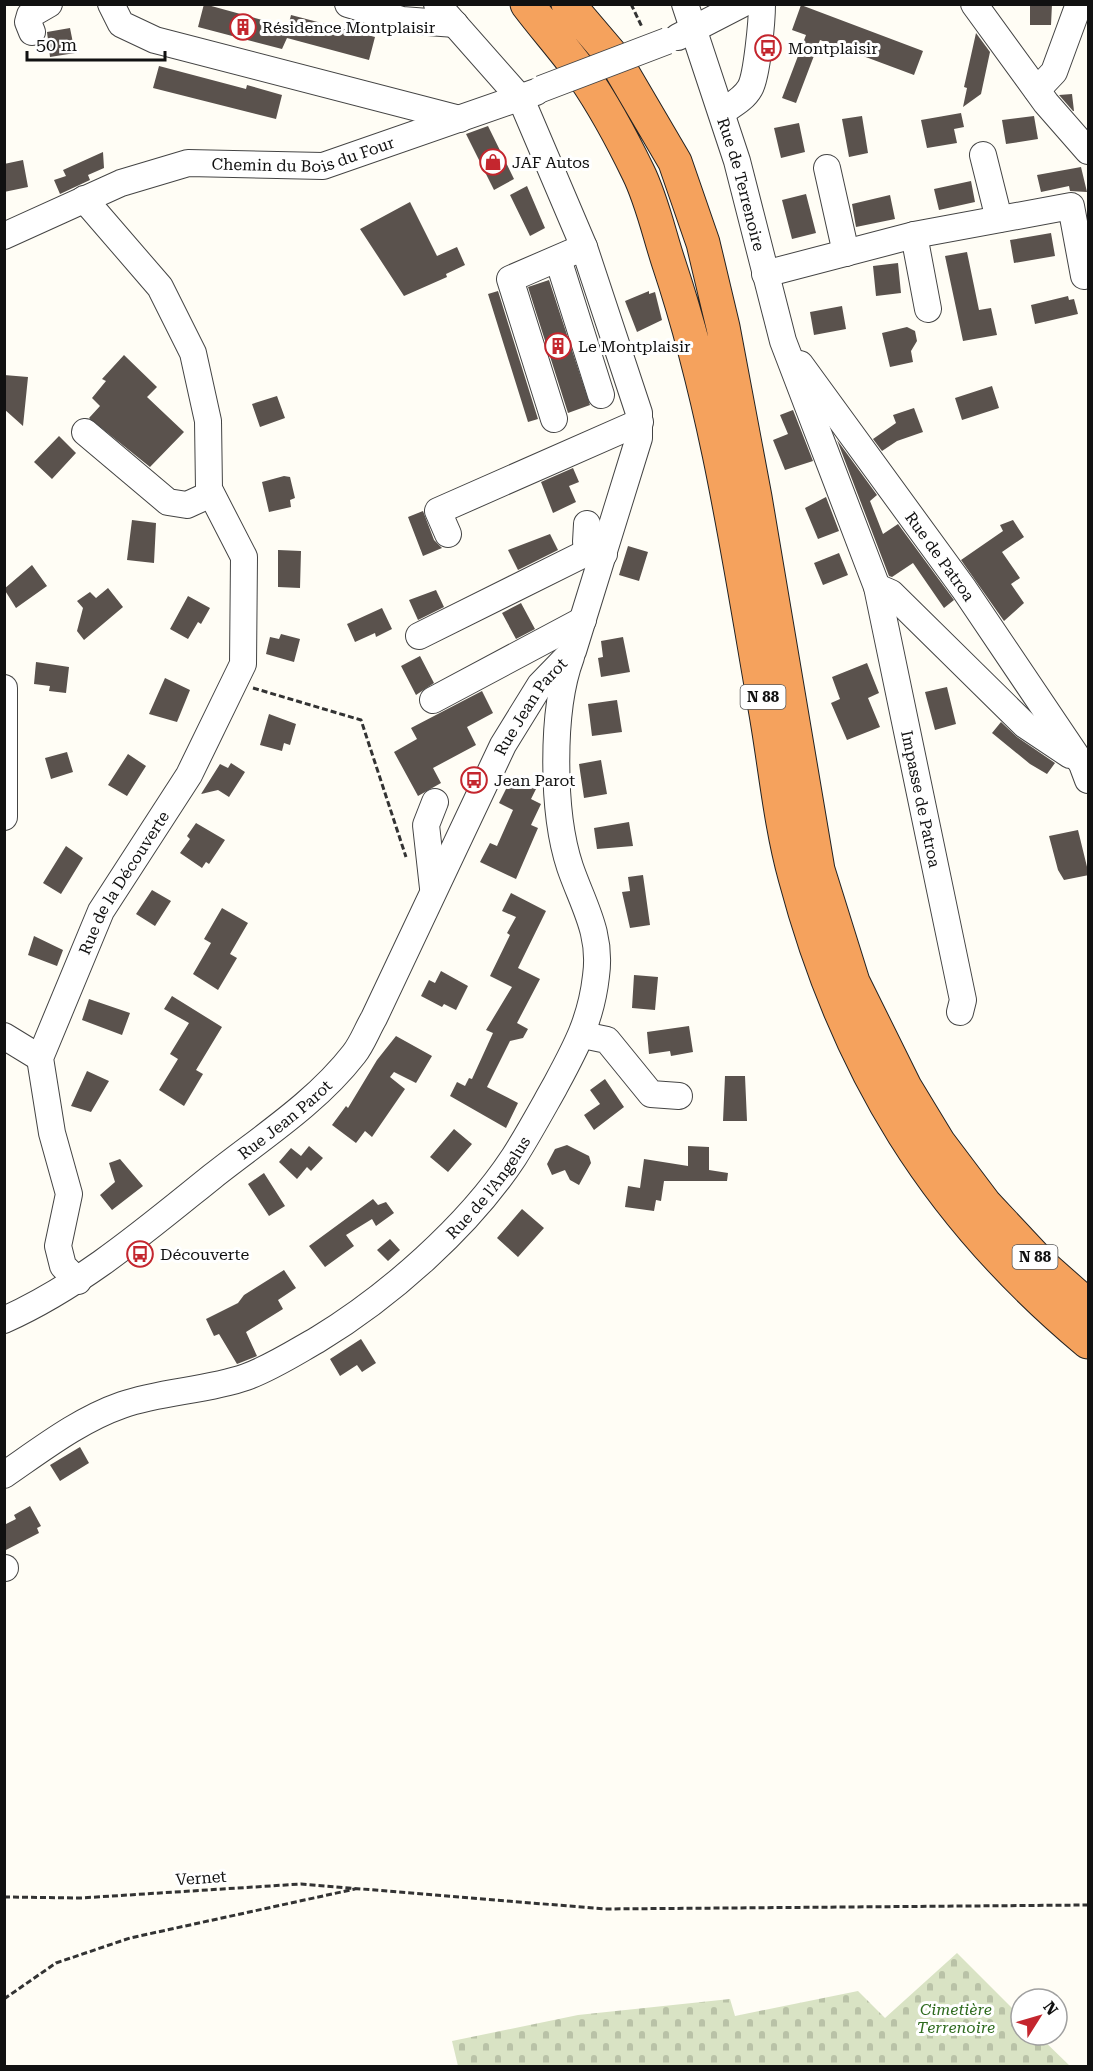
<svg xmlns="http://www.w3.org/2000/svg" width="1093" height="2071" viewBox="0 0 1093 2071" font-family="'Roboto Serif',serif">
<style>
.cemetery{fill:url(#cemetery-stones)}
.building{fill:#5a524d}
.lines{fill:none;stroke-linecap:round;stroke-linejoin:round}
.minor-casing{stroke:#444;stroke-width:28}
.highway-casing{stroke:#222;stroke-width:35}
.path{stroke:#333;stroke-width:3;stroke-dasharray:6 3;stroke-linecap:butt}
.minor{stroke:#fff;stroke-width:26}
.highway{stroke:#f5a25d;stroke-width:33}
.minor-bridge-casing{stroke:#444;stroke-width:28;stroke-linecap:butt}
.minor-bridge{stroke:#fff;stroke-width:26}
.labels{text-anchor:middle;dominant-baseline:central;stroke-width:6;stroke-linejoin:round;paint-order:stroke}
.shield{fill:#fff;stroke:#585858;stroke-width:1.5}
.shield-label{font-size:15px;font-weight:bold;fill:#111}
.poi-label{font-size:16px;fill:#111;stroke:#fff;text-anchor:start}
.street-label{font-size:16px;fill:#111;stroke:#fff}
.park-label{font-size:16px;font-style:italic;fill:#2f6b1f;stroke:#fff}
</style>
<defs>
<pattern id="cemetery-stones" width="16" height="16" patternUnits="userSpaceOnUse" patternTransform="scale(1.5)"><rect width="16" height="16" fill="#d9e3c4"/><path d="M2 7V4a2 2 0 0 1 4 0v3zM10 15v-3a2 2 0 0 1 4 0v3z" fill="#b9c2a7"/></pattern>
</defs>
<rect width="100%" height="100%" fill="#fffdf5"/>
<path class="cemetery" d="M957,1953l64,64v18h17l32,31h-612l-6,-25 126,-26 152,-16 5,17 123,-25 27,27z"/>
<path class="building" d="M204,4l84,23 3,-12 84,22 -6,23 -82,-22 -5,11 -84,-22z
M1030,4h22l-1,21h-21z
M801,5l122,46 -9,24 -94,-35 -24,63 -14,-5 24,-63 -14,-5z
M70,28l5,25 -25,4 -3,-25z
M976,33l14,19 -9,42 -18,13 4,-19 -3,-1z
M159,66l87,23 1,-4 35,10 -6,24 -123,-31z
M1072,94l2,17h-1l-14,-16z
M961,113l3,14 -10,2 3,14 -30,5 -6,-28z
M862,116l6,37 -19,4 -7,-38z
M1034,116l4,23 -32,5 -4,-24z
M799,123l6,29 -24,6 -7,-30z
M488,126l26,53 -20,11 -28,-56z
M103,152l1,16 -16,7 2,5 -30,14 -6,-14 12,-4 -3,-6z
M23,160l5,27 -24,5v-28z
M1081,167l6,25 -17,-1 -1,-5 -28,6 -4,-17z
M971,181l4,21 -36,8 -5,-21z
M527,186l18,42 -15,8 -20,-41z
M806,194l10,39 -24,6 -10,-39z
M890,195l5,24 -39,8 -4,-23z
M410,202l27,54 20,-9 8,18 -19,9 1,3 -43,19 -44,-67z
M1051,233l4,23 -41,7 -4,-23z
M967,252l12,58 12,-2 6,27 -34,6 -18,-85z
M898,263l3,30 -25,3 -3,-30z
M549,280l41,125 -22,8 -40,-126z
M498,291l40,128 -10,3 -40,-128z
M649,291v3l6,-2 7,28 -25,12 -12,-31z
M1068,296l1,4 5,-1 4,15 -43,10 -4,-19z
M842,306l4,23 -32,6 -4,-23z
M907,327l8,4 2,10 -6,10 2,11 -23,5 -8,-34z
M124,355l33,32 -10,10 37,35 -34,35 -61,-49 11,-12 -8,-8 14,-17 -4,-2z
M4,375l24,2 -5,49 -19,-17z
M992,386l7,22 -37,12 -7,-22z
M277,396l8,22 -25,9 -8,-23z
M914,408l9,24 -26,9 -15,10 -9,-12 23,-16 -3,-8z
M793,410l20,51 -28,9 -12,-30 15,-6 -8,-19z
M59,436l17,17 -24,26 -18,-17z
M837,440l40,55 -7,6 13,33 15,-10 56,76 -10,8 -31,-45 -21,14 -3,-1z
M573,468l6,14 -10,4 7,16 -23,11 -12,-31z
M284,476l6,1 5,21 -5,2 1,7 -22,5 -7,-30z
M826,497l13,34 -21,8 -13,-31z
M423,511l11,29 8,8 -19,8 -15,-39z
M132,520l24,3 -2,40 -27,-3z
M1013,520l11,17 -22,15 18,26 -9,6 13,19 -20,18 -43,-61 42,-29 -3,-6z
M550,534l8,16 -40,20 -10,-20z
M628,546l20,6 -9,29 -20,-6z
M278,550l23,1 -1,37 -22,-1z
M839,553l9,22 -25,10 -9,-22z
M32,565l15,21 -31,22 -12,-19z
M108,588l15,19 -39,33 -7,-9 6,-23 -6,-7 13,-9 6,6z
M436,590l8,17 -26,13 -9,-20z
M188,596l22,12 -9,16 -3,-2 -10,17 -18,-10z
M521,603l14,26 -19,10 -14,-26z
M382,608l10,21 -16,8 -1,-4 -20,9 -8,-18z
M281,634l19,5 -6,23 -28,-8 4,-17 9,2z
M623,637l7,35 -29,5 -3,-19 5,-1 -2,-16z
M420,656l14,27 -18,12 -15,-29z
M36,662l33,5 -3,26 -17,-2 1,-5 -16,-2z
M867,663l12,30 -11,5 12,29 -33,13 -16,-37 9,-4 -8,-22z
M165,678l25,12 -13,32 -28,-8z
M947,687l9,37 -21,6 -10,-38z
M482,691l11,22 -26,14 9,18 -43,23 8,15 -23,13 -24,-44 23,-13 -6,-11z
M617,700l5,32 -30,4 -4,-32z
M269,714l27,10 -6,21 -6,-2 -2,8 -22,-6z
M1001,722l16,15 38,26 -8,11 -17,-10 -38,-31z
M67,752l6,20 -22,7 -6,-21z
M128,754l18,12 -19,30 -19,-11z
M601,760l6,34 -23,4 -5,-34z
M231,763l14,9 -16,25 -11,-7 -17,4 19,-30 8,4z
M512,777l24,12 -5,10 10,5 -10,21 7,3 -22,51 -36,-17 10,-19 7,3 16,-36 -14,-7z
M629,822l4,24 -36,3 -3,-21z
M196,823l29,17 -16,24 -3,-2 -4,6 -22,-15 10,-14 -3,-3z
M1078,830l11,45 -25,5 -6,-10 -9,-34z
M66,846l17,12 -22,36 -18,-11z
M643,875l7,50 -20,3 -8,-36 8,-1 -2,-14z
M152,890l19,11 -16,25 -19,-12z
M511,893l35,18 -28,57 22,11 -23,44 11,6 -5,9 -13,3 -23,46 31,16 -12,25 -56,-32 7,-14 8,4 4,-8 3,1 21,-46 -7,-3 26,-43 -22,-11 20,-41 -3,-2 9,-16 -14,-6z
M222,908l26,15 -18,31 7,4 -19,32 -25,-16 18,-31 -7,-4z
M34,936l29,14 -6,16 -29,-11z
M441,971l27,15 -12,24 -12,-6 -2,3 -21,-11 8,-16 6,3z
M634,975l24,2 -3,33 -23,-2z
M172,996l50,31 -26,43 7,4 -19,32 -25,-16 19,-31 -8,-5 19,-31 -25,-14z
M89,999l41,14 -8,22 -40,-15z
M689,1026l4,26 -22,4 -1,-5 -21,3 -2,-22z
M396,1036l36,20 -16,27 -22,-11 -4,5 15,12 -33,48 -7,-6 -9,12 -24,-18 14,-19 2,2 29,-48z
M87,1071l22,10 -18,31 -20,-6z
M725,1076h20l2,45h-24z
M605,1079l19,28 -30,23 -10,-15 16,-11 -10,-14z
M454,1129l18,15 -24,28 -18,-15z
M567,1145l22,11 2,7 -12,22 -9,-5 -5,-10 -13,5 -5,-11 8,-15z
M309,1146l14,12 -12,13 -4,-4 -10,12 -18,-17 12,-14 10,8z
M688,1146l21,1v23l19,3 -1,8h-63l-3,20 -5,-1 -2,11 -29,-4 3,-21 12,2 4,-29 44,7z
M120,1159l23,27 -31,24 -12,-15 15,-13 -6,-19z
M264,1173l21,33 -16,10 -21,-32z
M373,1199l5,6 8,-3 8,11 -18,13 -4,-7 -26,16 8,11 -29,21 -16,-21z
M522,1209l22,19 -26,29 -21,-19z
M390,1239l10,11 -12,11 -11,-11z
M284,1270l12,18 -18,12 5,9 -37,23 11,24 -20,8 -18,-30 -5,2 -8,-17 32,-16 6,-8z
M361,1339l15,24 -14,9 -5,-7 -17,11 -10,-17z
M80,1447l9,16 -29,18 -10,-16z
M30,1506l11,20 -4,2 2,5 -35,18v-26l12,-6 -2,-4z"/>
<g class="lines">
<g class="minor-casing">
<g id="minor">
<path d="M111,4l10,20 34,16 305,79"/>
<path d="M348,4l54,16 53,4"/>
<path id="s1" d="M685,4l52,157 46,180 94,246 86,413 -3,12"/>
<path d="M974,4l72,99 42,48"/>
<path d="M32,32l-4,-10 2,-7 19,-11"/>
<path d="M678,37l64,-33"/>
<path d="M1037,90l17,-18 25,-68"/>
<path d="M722,112c10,-7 22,-13 28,-24 7,-12 12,-68 12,-84"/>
<path d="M983,155l16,64"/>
<path d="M827,168l19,85"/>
<path d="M914,235l14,74"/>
<path id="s2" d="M4,236l117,-53 67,-20 135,3 213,-74"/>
<path d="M558,259l43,136"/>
<path d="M765,274l149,-39 157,-29 13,70"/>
<path id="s3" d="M800,364l164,225 118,175 6,16"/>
<path d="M554,419l-44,-140 74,-32"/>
<path d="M85,432l83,70 19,3 24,-11"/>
<path d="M587,524l-1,18 18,12"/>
<path d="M448,534l-10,-23 202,-89"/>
<path d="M877,587l14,6 134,132 45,30"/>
<path d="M419,636l177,-88"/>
<path d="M4,688v129"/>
<path d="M433,700l150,-80"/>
<path d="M433,888l-7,-63 9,-23"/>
<path d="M583,1035l24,5 44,54 28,2"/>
<path d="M4,1036l36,22"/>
<path id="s4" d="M78,1281l-15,-15 -5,-20 11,-52 -17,-61 -12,-75 61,-147 88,-136 54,-111 1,-107 -35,-68 -1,-68 -15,-68 -33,-66 -76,-88"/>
<path id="s5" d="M4,1320c78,-35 143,-91 209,-144 48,-38 103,-73 141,-122 8,-10 13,-24 20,-36l129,-273 37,-60 33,-34 66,-213v-25l-55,-166 -63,-148 -84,-95"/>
<path id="s6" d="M4,1475c38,-26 75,-55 118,-70 40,-14 84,-14 124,-28 25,-9 48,-24 71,-37 71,-43 151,-113 197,-183 14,-22 27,-46 40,-69 21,-39 37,-67 42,-112 6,-43 -13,-71 -26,-109 -18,-54 -19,-157 1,-210"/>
<path d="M4,1568h1"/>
</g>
</g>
<g class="highway-casing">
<path id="highway" d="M527,4c18,24 38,46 56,71 20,29 39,64 55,97 14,28 21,62 31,92 48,144 70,295 96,444 10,56 15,115 30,169 51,192 141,338 293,465
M568,4l46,54 61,104 28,81 20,84 32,170 63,373 35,112 52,105 34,56 46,61 58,62 45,40"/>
</g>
<path class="path" d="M631,4l11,23
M253,688l108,32 45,137
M4,1897l77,1 220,-14 304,25 483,-4
M4,1999l52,-36 74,-25 225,-49"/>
<use href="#minor" class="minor"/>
<use href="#highway" class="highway"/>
<g class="minor-bridge-casing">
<path id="minor-bridge" d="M541,89l126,-48"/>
</g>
<use href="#minor-bridge" class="minor-bridge"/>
</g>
<defs>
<g id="building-ring" transform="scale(1.35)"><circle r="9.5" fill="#fff" stroke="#c4262e" stroke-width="1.5"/><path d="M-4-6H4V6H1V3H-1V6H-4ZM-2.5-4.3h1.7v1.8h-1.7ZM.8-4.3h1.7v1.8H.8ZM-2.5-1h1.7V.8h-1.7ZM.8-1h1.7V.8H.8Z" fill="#c4262e"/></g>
<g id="bus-ring" transform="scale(1.35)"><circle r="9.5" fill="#fff" stroke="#c4262e" stroke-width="1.5"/><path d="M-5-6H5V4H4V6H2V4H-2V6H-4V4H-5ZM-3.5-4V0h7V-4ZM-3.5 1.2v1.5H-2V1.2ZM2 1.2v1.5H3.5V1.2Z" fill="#c4262e"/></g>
<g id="shop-ring" transform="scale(1.35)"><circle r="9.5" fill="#fff" stroke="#c4262e" stroke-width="1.5"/><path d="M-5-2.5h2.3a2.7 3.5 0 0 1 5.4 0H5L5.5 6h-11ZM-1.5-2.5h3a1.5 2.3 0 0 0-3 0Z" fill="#c4262e"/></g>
</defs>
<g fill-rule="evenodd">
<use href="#building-ring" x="243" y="27"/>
<use href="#bus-ring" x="768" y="48"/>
<use href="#shop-ring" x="493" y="162"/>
<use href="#building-ring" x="558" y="346"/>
<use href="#bus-ring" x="474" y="780"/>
<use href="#bus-ring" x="140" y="1254"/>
</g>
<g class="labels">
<g class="shield">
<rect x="740.5" y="685" width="45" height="24" rx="4.5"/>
<rect x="1012.5" y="1245" width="45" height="24" rx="4.5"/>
</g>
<g class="shield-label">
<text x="763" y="697">N 88</text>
<text x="1035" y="1257">N 88</text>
</g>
<g class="poi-label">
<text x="262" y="27">Résidence Montplaisir</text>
<text x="788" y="48">Montplaisir</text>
<text x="512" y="162">JAF Autos</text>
<text x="578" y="346">Le Montplaisir</text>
<text x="494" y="780">Jean Parot</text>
<text x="160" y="1254">Découverte</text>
</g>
<g class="street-label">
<text stroke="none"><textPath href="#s2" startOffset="315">Chemin du Bois du Four</textPath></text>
<text stroke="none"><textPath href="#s1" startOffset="189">Rue de Terrenoire</textPath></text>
<text stroke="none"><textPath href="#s3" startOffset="238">Rue de Patroa</textPath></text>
<text stroke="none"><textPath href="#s5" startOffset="832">Rue Jean Parot</textPath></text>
<text stroke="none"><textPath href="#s1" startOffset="831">Impasse de Patroa</textPath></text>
<text stroke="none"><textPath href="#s4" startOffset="429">Rue de la Découverte</textPath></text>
<text stroke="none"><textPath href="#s5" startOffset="346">Rue Jean Parot</textPath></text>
<text stroke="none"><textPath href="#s6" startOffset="576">Rue de l'Angelus</textPath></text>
<text transform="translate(201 1878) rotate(-4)">Vernet</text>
</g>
<g class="park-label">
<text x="956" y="2009">Cimetière<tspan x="956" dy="18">Terrenoire</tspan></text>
</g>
</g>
<rect width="1093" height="2071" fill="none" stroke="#111111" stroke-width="12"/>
<g transform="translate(1039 2017) rotate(53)"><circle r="28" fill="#ffffff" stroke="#a0a0a0" stroke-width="1.5"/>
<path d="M0-4.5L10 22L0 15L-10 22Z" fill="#c4262e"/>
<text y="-9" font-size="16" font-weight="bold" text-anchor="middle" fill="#111111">N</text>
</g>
<path d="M27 51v9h138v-9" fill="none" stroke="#111111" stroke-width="3"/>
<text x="36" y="51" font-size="18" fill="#111111" stroke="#ffffff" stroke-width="4.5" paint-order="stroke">50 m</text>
</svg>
